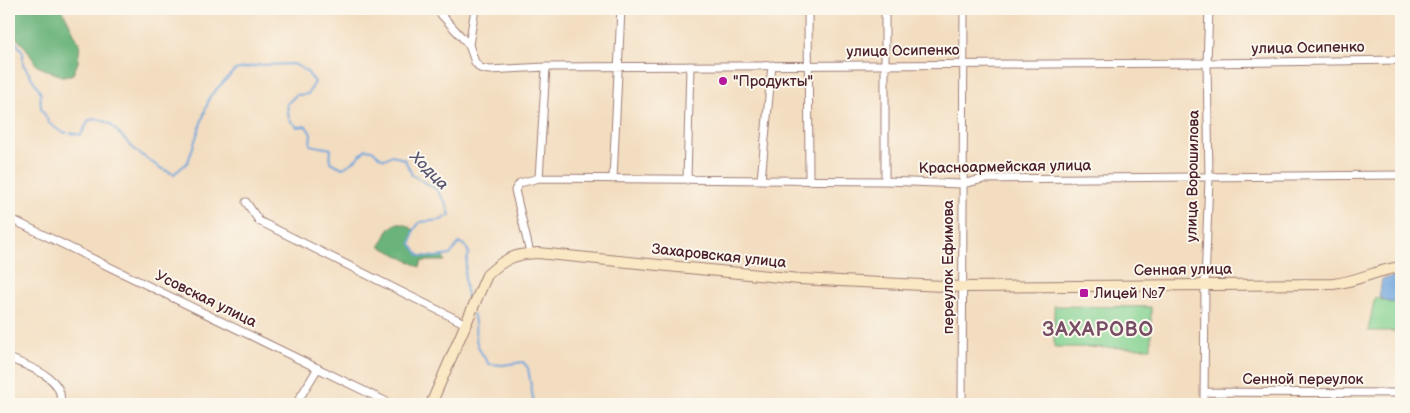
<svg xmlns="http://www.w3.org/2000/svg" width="1410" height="413" viewBox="0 0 1410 413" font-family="'Balsamiq Sans',sans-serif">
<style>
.green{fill:#84d291;stroke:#67785e}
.forest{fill:#6bb47b;stroke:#5a6a53}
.water{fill:#6fa5dc;stroke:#5c6284}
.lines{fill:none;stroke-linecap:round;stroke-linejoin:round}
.stream{stroke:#6fa5dc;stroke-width:2}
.street-casing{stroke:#9e7e76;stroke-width:9}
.secondary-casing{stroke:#9e7e76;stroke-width:12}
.street{stroke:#fff;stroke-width:7}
.secondary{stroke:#fae7c3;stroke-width:10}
.poi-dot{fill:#b5179e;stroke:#fbf7ec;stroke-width:2}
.labels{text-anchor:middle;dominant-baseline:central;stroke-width:4;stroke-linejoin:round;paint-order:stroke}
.street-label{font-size:15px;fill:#4a1f2b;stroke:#fbf7ec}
.poi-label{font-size:15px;fill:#4a1f2b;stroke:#fbf7ec;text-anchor:start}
.water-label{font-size:16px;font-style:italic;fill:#595572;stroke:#fbf7ec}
.district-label{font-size:20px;font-weight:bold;letter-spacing:1px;fill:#764d65;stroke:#fbf7ec}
</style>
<rect width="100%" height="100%" fill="#fbf7ec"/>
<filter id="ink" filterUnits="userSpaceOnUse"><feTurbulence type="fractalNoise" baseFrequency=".02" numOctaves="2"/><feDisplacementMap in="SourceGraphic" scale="10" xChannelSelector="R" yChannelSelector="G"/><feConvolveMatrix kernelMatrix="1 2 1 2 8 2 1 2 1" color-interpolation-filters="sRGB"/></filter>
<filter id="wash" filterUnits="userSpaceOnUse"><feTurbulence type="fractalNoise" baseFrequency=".0096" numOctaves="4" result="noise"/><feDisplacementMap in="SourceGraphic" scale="20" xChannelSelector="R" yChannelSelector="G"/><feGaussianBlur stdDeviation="1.12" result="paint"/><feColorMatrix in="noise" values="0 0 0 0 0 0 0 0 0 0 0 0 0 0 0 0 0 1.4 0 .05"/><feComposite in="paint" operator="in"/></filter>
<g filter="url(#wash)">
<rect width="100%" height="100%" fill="#f3ddc0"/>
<path class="green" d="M1375,297l13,5 13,1v28h-33z
M1054,306l97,1v41l-97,-1z"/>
<path class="forest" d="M9,9h53l18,36 -2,17 -5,12 -9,3 -27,-11 -11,-18 -17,-18z
M397,223l9,2 8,5 -3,14 9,12 15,1 8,-1 2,5h-23l-2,6 -40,-21 9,-17z"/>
<path class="water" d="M1401,275v28l-13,-1 -9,-5 3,-18z"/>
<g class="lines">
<path class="stream" d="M9,38l6,3 8,11v12l17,27 1,17 8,15 11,8 7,2
M71,133l10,2 8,-15 10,-1 11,5 26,27 24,17 14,6 14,-12 22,-66 25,-26 25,-5 34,-1 12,7 9,11 -7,12 -12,1 -9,9 2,15 8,8 9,-1 5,8 -1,11 21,4 -1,13 13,6 10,-6 13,-13 6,1 8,7 5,2 7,-4 13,5 7,15 24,14 10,14 4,12 -9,5 -21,2 -6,8 -3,14 9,12 15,1 15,-2 9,-12 6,2 4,8c-6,18 -6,34 1,52
M473,314c4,10 1,19 4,29 2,8 7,14 12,21l14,1 20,-3 5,6 6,36"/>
</g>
</g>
<g filter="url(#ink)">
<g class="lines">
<g class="street-casing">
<path id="street" d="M436,9l33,36 6,17 5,6 9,2 57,-3 661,-4 194,-3
M808,9l1,172
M469,45l6,-36
M539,178l7,-111
M613,179l8,-170
M687,180l3,-114
M761,180l11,-115
M885,181v-172
M246,202l13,19 207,103
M9,218l382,186
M530,253l-15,-63 5,-7 19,-5 346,3 77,3 21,-5 418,-4
M9,358c19,9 57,19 51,46
M1204,392l197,1
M296,404l22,-36
M962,404l2,-395
M1204,404l1,-120 4,-106 -2,-115 2,-54"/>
</g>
<g class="secondary-casing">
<path id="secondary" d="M431,404l56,-129c17,-16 27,-21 51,-22l261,26 164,8 370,-3c24,-2 45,-15 68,-17"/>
</g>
<use href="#street" class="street"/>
<use href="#secondary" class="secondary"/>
</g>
</g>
<g class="poi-dot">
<circle cx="723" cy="81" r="5"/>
<rect x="1079" y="288" width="10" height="10" rx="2.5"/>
</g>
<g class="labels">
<g class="street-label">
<text transform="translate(1308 48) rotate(-1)">улица Осипенко</text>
<text transform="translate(903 51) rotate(-1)">улица Осипенко</text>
<text transform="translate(1005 167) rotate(-1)">Красноармейская улица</text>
<text transform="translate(1193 176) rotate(-89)">улица Ворошилова</text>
<text transform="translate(719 256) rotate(6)">Захаровская улица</text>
<text transform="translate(948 267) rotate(-90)">переулок Ефимова</text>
<text transform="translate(1183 270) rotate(-1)">Сенная улица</text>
<text transform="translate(206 299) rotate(26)">Усовская улица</text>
<text x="1303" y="379">Сенной переулок</text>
</g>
<g class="poi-label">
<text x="733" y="81">"Продукты"</text>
<text x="1094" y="293">Лицей №7</text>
</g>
<g class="water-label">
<text transform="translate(429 171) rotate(45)">Ходца</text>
</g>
<g class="district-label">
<text x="1098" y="330">ЗАХАРОВО</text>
</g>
</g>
<rect width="1410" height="413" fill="none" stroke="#fbf7ec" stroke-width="30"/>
</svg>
